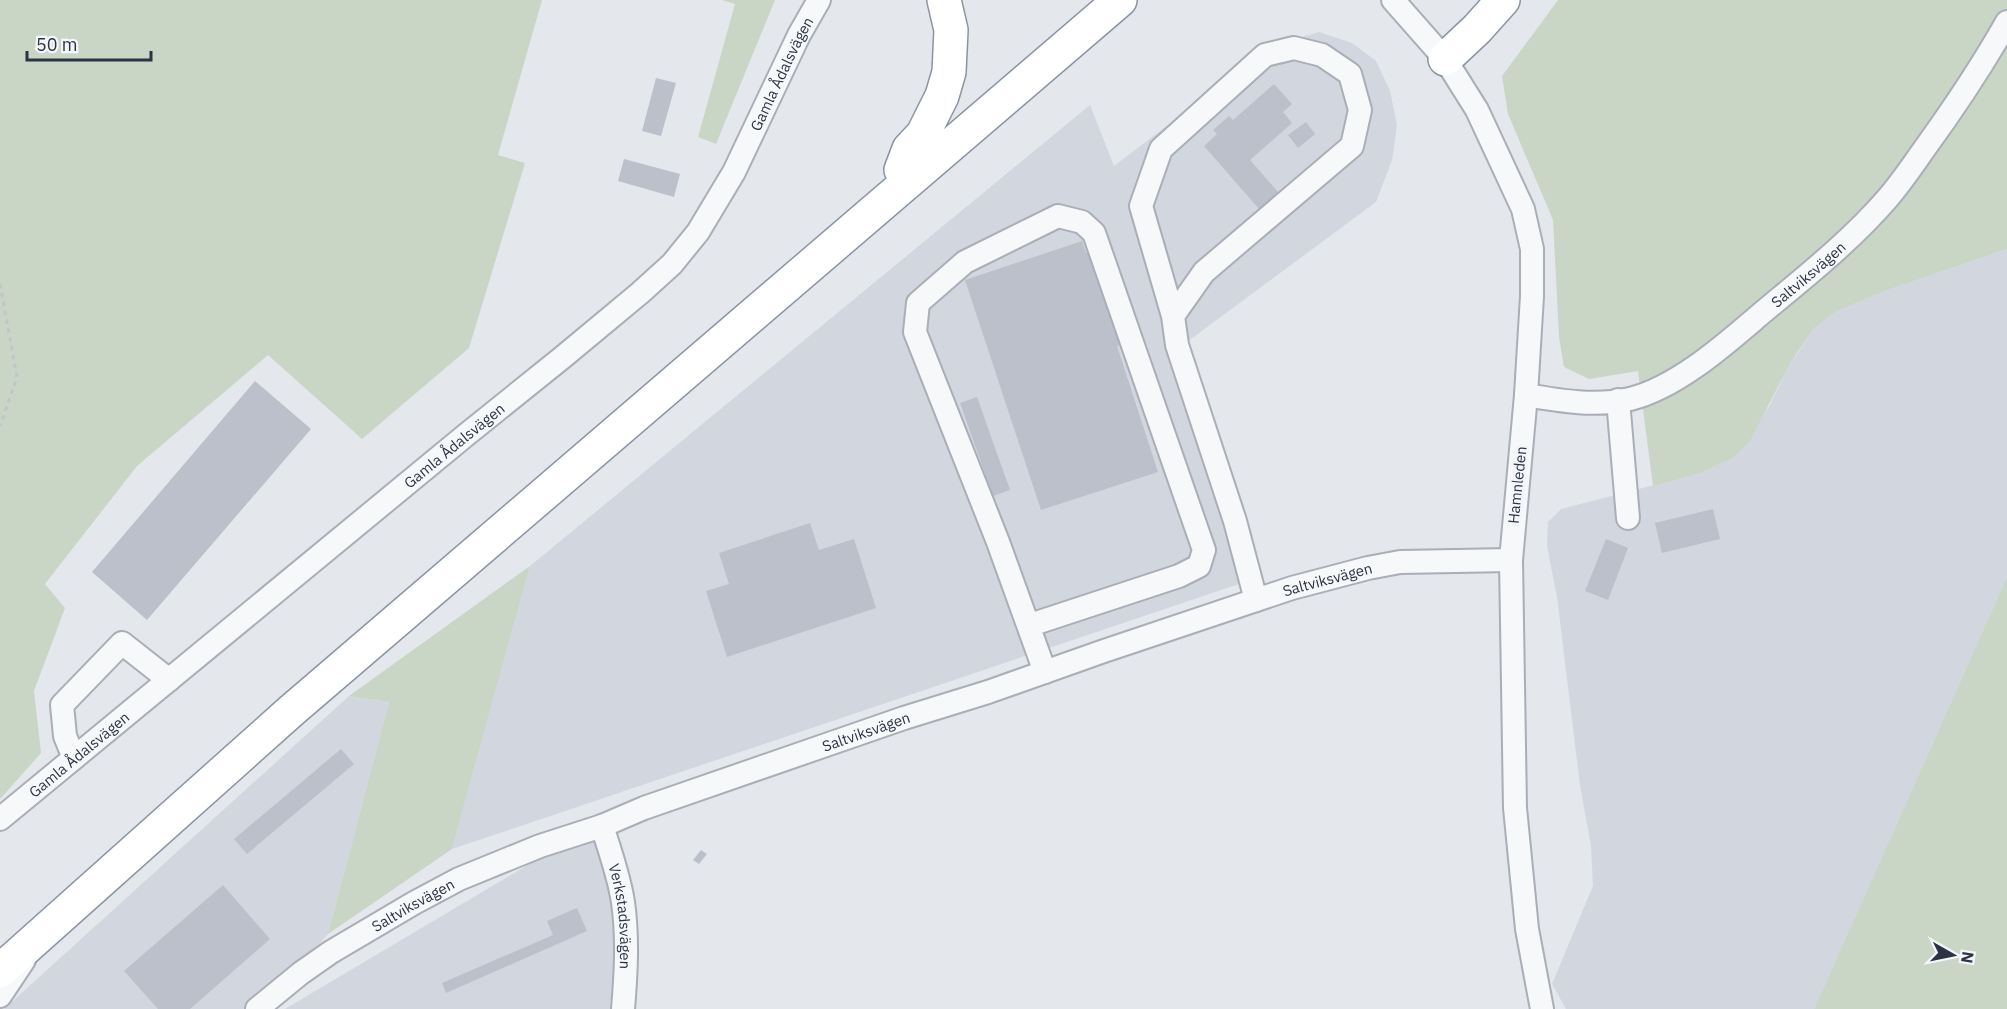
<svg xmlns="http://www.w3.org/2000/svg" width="2007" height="1009" viewBox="0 0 2007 1009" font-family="'IBM Plex Sans',sans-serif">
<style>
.built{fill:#d2d6de}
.green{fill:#c9d6c5}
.building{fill:#bbc0ca}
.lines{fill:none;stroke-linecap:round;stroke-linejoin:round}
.minor-casing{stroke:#a9aeb7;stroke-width:26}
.highway-casing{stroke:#8b94a3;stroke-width:36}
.path{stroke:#c2c5cb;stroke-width:3;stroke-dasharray:4.5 4.5;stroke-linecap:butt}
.minor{stroke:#f7f8fa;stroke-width:22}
.highway{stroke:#fff;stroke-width:33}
.labels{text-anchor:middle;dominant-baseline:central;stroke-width:6;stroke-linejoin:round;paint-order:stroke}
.street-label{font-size:15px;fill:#2b3445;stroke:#f4f6f9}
</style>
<rect width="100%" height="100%" fill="#e4e7ec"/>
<path class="built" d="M1319,32l33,11 24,18 14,30 7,34 -5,35 -16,42 -196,145 74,232 -802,270 78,-283 560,-461 24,61 158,-120z
M2007,249v328l-193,432h-248l-14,-25 41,-98 -2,-40 -11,-61 -23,-188 -10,-51 1,-24 13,-13 140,-36 32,-15 37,-53 15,-32 28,-44 24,-18 48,-20z
M349,696l40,6 -61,232 -26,30 -57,45h-241z
M612,815l12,46 10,67 3,51 -5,30h-347z"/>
<path class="green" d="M0,0h542l-44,155 27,8 -56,185 -107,91 -94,-84 -131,111 -92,118 20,24 -31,83 7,62 -41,46z
M722,0h53l-59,144 -18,-7 37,-133z
M1558,0h449v249l-122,42 -48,20 -24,18 -16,24 -12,20 -35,68 -17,17 -32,15 -48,13 -15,-115 -49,8 -25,-12 -5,-30 -6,-117 -45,-106 -6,-38z
M530,566l-78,283 -124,85 61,-232 -40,-6z
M2007,577v432h-193z"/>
<path class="building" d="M656,78l20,5 -15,53 -19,-5z
M1274,84l18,20 -9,8 9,11 -42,37 29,33 -19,17 -56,-64 13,-12 -4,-4 16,-14 4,4z
M1306,122l9,12 -17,14 -10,-13z
M624,159l56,15 -6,23 -56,-16z
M1082,241l4,12 11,-4 31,93 -11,4 41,126 -117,38 -76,-230z
M255,381l56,48 -164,191 -55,-48z
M977,397l33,93 -17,6 -33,-93z
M1713,509l7,30 -58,14 -7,-30z
M810,523l9,27 35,-11 22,69 -149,49 -21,-66 23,-7 -10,-31z
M1606,539l22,9 -20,52 -23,-9z
M341,749l13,15 -107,90 -13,-15z
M701,850l6,4 -8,10 -6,-4z
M223,885l47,54 -80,70h-32l-34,-38z
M577,908l10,23 -141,62 -4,-10 111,-48 -6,-14z"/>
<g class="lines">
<g class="minor-casing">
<g id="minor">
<path d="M1393,0l52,59 32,51 46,99 9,40v47l-6,99 -15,165 4,248 12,121 15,80"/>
<path d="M1173,316l31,-44 148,-126 8,-36 -10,-36 -28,-19 -28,-7 -29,7 -104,94 -20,57 32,110 4,29 58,176 21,79"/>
<path id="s1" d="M1526,395c35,6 69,12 104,4 45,-11 91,-51 126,-81 45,-38 92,-74 131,-119 14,-16 26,-34 38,-51 29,-40 57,-82 82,-126"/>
<path d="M1618,400l10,118"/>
<path d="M1030,625l149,-49 20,-10 5,-16 -110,-317 -12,-11 -24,-6 -93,46 -47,41 -3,29 83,210 47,130"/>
<path d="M74,758l-9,-22 -3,-31 60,-62 47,37"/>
<path id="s2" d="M0,819l466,-384 97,-78 77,-64 32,-29 26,-32 36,-60 65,-137 20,-35"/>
<path id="s3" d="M602,826c8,25 17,50 21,76 5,36 3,71 0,107"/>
<path d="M0,996l24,-36"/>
<path id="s4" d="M257,1009l44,-36 30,-21 83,-49 45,-24 81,-33 62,-20 42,-18 260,-90 84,-26 116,-41 188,-63 76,-20 32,-6 111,-2"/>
</g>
</g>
<g class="highway-casing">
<path id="highway" d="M1445,59l32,-30 26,-29
M901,170l8,-21 14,-15 19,-38 7,-24 2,-42 -7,-30
M0,971l291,-260 829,-711"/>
</g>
<path class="path" d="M0,284l17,93 -17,49"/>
<use href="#minor" class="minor"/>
<use href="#highway" class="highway"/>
</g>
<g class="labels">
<g class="street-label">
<text stroke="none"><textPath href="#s2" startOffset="1092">Gamla Ådalsvägen</textPath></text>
<text stroke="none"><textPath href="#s1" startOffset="324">Saltviksvägen</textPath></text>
<text stroke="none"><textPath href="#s2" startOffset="588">Gamla Ådalsvägen</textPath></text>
<text transform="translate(1517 485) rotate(-84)">Hamnleden</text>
<text stroke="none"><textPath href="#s4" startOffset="1160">Saltviksvägen</textPath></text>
<text stroke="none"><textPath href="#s4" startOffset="674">Saltviksvägen</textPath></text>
<text stroke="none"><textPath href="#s2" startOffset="102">Gamla Ådalsvägen</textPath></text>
<text stroke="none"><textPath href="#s4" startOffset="188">Saltviksvägen</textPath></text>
<text stroke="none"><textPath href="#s3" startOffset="93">Verkstadsvägen</textPath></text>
</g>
</g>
<g transform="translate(1953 955) rotate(99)" stroke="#f4f6f9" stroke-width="4.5" paint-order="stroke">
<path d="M0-4.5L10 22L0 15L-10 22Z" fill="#2b3445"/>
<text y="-9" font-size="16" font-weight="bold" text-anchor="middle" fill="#2b3445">N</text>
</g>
<path d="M27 51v9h124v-9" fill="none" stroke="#2b3445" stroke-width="3"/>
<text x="36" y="51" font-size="18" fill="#2b3445" stroke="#f4f6f9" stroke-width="4.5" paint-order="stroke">50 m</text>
</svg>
